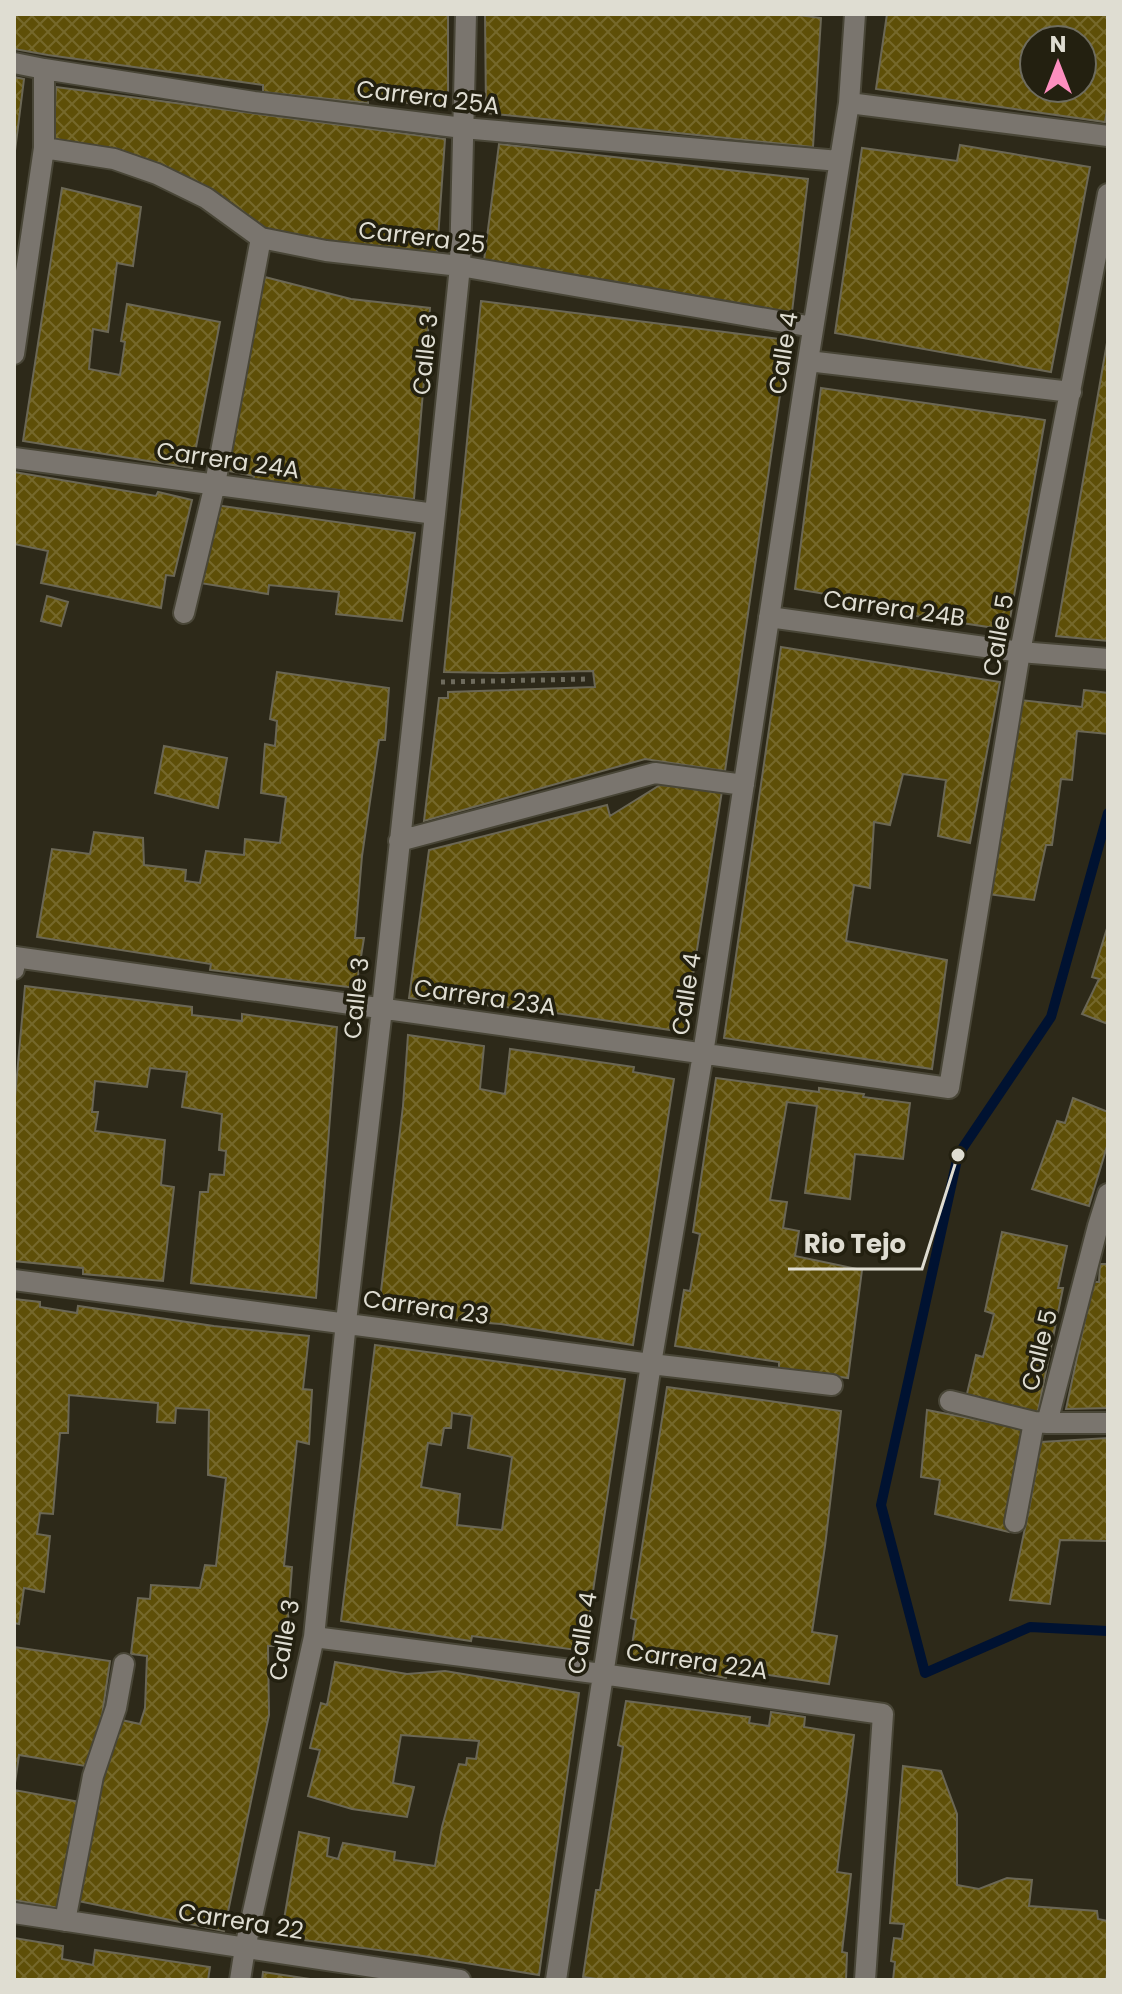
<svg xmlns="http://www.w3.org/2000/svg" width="1122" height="1994" viewBox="0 0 1122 1994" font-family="Poppins,sans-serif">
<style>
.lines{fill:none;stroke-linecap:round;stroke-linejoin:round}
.stream{stroke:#001231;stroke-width:10}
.building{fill:url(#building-cross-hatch);stroke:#6b6755;stroke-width:2;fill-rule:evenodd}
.minor-casing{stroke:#494637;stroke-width:24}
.path{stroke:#6e6b5d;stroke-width:5;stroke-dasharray:4 6;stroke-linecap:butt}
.minor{stroke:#7a756e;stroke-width:20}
.labels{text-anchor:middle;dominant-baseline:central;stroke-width:7;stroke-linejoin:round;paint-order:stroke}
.street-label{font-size:24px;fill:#dfddd2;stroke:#232010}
.leader{fill:none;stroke:#dfddd2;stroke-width:3}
.callout-dot{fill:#dfddd2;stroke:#232010;stroke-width:3}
.callout-label{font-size:26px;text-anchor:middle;font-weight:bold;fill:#dfddd2;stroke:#232010;stroke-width:7;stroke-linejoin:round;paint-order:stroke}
</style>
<defs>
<pattern id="building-cross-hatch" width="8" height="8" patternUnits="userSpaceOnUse" patternTransform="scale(2)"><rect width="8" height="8" fill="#5e4f08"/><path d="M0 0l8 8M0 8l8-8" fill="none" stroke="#75682b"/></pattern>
</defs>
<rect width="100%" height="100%" fill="#2d2919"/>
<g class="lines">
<path class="stream" d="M1108,813l-57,204 -93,138 -77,350 44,168 105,-46 78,4"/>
</g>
<path class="building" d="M14,14h434v94l-80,-10v5l-105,-11v-7l-215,-30 -34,-6z
M485,14h306l30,4 -8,129 -327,-34z
M887,14h221v91l-3,17 -229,-33zM1034,40h48v48h-48z
M14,77l10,2 -10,80z
M56,87l389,52 -9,128 -174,-38 -117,-55 -92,-21z
M499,144l309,35 -16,133 -310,-36z
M960,145l130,22 -39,205 -216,-39 27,-185 95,13z
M62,188l79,19 -8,59 -16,-3 -9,69 -15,-3 -4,40 31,6 5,-33 -4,-1 6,-37 93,18 -28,146 -169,-27z
M257,275l94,24 79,9 -16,191 -161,-19 1,-4 -40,-8z
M481,301l307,39 -63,431 -80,-12 -221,62 15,-123h9v-6l147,-5 -2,-16 -92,2 -57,-1z
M1108,337v304l-52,-5z
M821,388l224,32 -37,210 -164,-25v-8l-49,-8z
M14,472l142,24 2,-4 34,8 -18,76 -8,-1 -5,33 -120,-25 7,-32 -34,-7z
M208,504l207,29 -13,88 -66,-7 3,-22 -70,-7 -1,9 -68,-11z
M47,596l21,6 -7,24 -20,-5z
M781,647l219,35 -30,161 -32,-7 8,-56 -43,-6 -13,51 -16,-3 -4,66 -16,-3 -8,56 101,19 -15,109 -208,-31z
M277,672l112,16 -4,52h-6l-17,116 -7,82h9l-8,50 -146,-18 1,-6 -174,-27 15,-88 38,5 4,-22 49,6 1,27 42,5 -1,11 15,2 6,-32 38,4 1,-16 35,4 6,-46 -25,-4 4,-49 10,2 2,-25 -7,-2z
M1084,690l24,3v41l-31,-3 -5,49 -11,-1 -9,66h-6l-12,55 -47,-6 34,-194 61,7z
M164,746l63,12 -9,50 -63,-15z
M660,785l62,6 -38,241 -149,-22 -126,-12 20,-148 178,-45 3,11z
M1108,925v99l-26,-10 17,-35 -7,-2z
M25,986l167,21v8l50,6v-7l95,13 -21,271 -125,-15 9,-91h8l2,-18 14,1 2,-24 -7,-1 3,-36 -40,-7 5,-35 -37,-4 -3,19 -52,-6 -3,31h6l-3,19 70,9 -4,45 13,2 -11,94 -80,-7v-6l-69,-7v-153z
M408,1035l76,11 -4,43 25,5 5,-45 124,18 -1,5 41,7 -41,266 -132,-21 -39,-3 -83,-13 24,-202z
M716,1078l103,14v-4l45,6 -1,3 47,6 -7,56 -48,-5 -5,45 -45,-6 12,-87 -30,-4 -17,98 17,2 -4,26 16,3 -4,25 67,14 -14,108 -69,-10v-6l-104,-16 9,-56 6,1 10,-57 -7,-2z
M1073,1098l35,14v31l-19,63 -57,-17 25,-68 8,2z
M1002,1232l65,14 -9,42h5l-26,128 -71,-18 10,-43 7,2 11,-43 -9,-3z
M1100,1264h8v144l-42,1 27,-127h6z
M14,1299l26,3v5l37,6 1,-7 136,20 95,10 -6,53 9,1 -3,54 -12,-3 -13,125 8,1 -6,79h-18l1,69 -45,216 -146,-30 26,-135 17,-46 19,4 5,-16 2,-52 -16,-2 7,-56 12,1 1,-14 49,3 5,-23 11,1 10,-88 -18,-3 1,-65 -33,-2 -1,15 -18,-1 1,-19 -89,-8 -1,38h-8l-7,81 -13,-1 -3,21 13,2 -6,56 -20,-4 -5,36 -5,-1z
M375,1345l250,34 -41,272 -112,-15 -1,5 -130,-20zM452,1413l20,3 -4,32 44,9 -10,73 -45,-5 3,-31 -39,-7 7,-44 13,2 3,-17h7z
M667,1387l174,24 -16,135 -13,86 25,4 -8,48 -101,-15 -2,9 -96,-20 6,-38 -5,-2z
M927,1410l98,19 -16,103 -74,-18 5,-34 -19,-3z
M1108,1438v103l-48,-1 -10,64 -40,-4 20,-96 11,-62z
M14,1647l96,14 -9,62 -16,43 -66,-11 -5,35 66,12 -21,106 -45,-8z
M335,1662l72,12 38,-3 134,22 -40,282 -116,-19 -142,-19 18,-105 30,6 -2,18 11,3 5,-16 52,9 -1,8 41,6 7,-39 17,-63 7,1 1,-7 9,1 3,-18 -78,-6 -8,48 21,4 -7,30 -55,-8 -44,-13 12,-46 -10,-2 11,-45 6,2z
M626,1701l124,16 -1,6 20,3 2,-14 34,5 -1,10 50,8 -17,137 14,2 -9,78 5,1 -1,27h-242l-21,-3 13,-87h4l23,-143 -5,-2z
M903,1766l38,5 16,43v71l22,4 28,-11 25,2 -3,26 68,5 1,8 10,2v52h-1l-1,7h-213l2,-18 -4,-1 3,-23 8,1 2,-15 -14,-1z
M14,1938l49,8 -1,13 31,6 2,-15 115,17 -2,13h-194z
M263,1972l54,8h-55z"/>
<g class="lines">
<g class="minor-casing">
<path id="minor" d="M14,63l30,6 210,33 209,26 376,33
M849,103l259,33
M44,148l70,11 43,15 49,24 55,40 65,13 134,15 353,61
M14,354l30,-206v-79
M808,361l263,31
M14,458l421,56
M184,613l31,-129 46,-246
M769,617l251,35 88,7
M399,841l256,-68 89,12
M14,969l1,-12 934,131 71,-436 88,-458
M14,1280l637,84 181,21
M950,1401l84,21 13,1 51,-197 10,-32
M1047,1423h61
M1015,1522l19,-100
M314,1637l288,37 281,40 -18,266
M14,1913l446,67
M65,1921l28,-145 23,-68 8,-44
M240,1980l5,-32 69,-311 32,-315 36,-313 53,-495 25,-248 6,-252
M556,1980l95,-616 52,-310 105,-693 41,-258 6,-89"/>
</g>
<path class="path" d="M441,682l147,-3"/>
<use href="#minor" class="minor"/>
</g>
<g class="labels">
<g class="street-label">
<text transform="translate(428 97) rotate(7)">Carrera 25A</text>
<text transform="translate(422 237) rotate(7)">Carrera 25</text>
<text transform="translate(783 353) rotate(-81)">Calle 4</text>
<text transform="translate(425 354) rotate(-84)">Calle 3</text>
<text transform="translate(228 460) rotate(8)">Carrera 24A</text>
<text transform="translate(894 608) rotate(8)">Carrera 24B</text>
<text transform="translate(998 635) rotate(-80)">Calle 5</text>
<text transform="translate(686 994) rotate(-81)">Calle 4</text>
<text transform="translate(485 997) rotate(8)">Carrera 23A</text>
<text transform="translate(356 998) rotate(-84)">Calle 3</text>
<text transform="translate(426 1307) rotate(8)">Carrera 23</text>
<text transform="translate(1039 1350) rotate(-76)">Calle 5</text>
<text transform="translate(582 1633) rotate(-81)">Calle 4</text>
<text transform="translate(284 1640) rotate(-80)">Calle 3</text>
<text transform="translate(697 1661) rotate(8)">Carrera 22A</text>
<text transform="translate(241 1921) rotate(9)">Carrera 22</text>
</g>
</g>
<path class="leader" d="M958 1155L922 1269H788"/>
<circle class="callout-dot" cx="958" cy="1155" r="8"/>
<g class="callout-label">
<text x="855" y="1253">Rio Tejo</text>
</g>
<rect width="1122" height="1994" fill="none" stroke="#dfddd2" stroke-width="32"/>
<g transform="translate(1058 64)"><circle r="38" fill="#232010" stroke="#6e6c5e" stroke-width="2"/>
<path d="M0-6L14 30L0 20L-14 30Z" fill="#fd8ebf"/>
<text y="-12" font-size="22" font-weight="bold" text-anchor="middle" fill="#dfddd2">N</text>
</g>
</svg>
